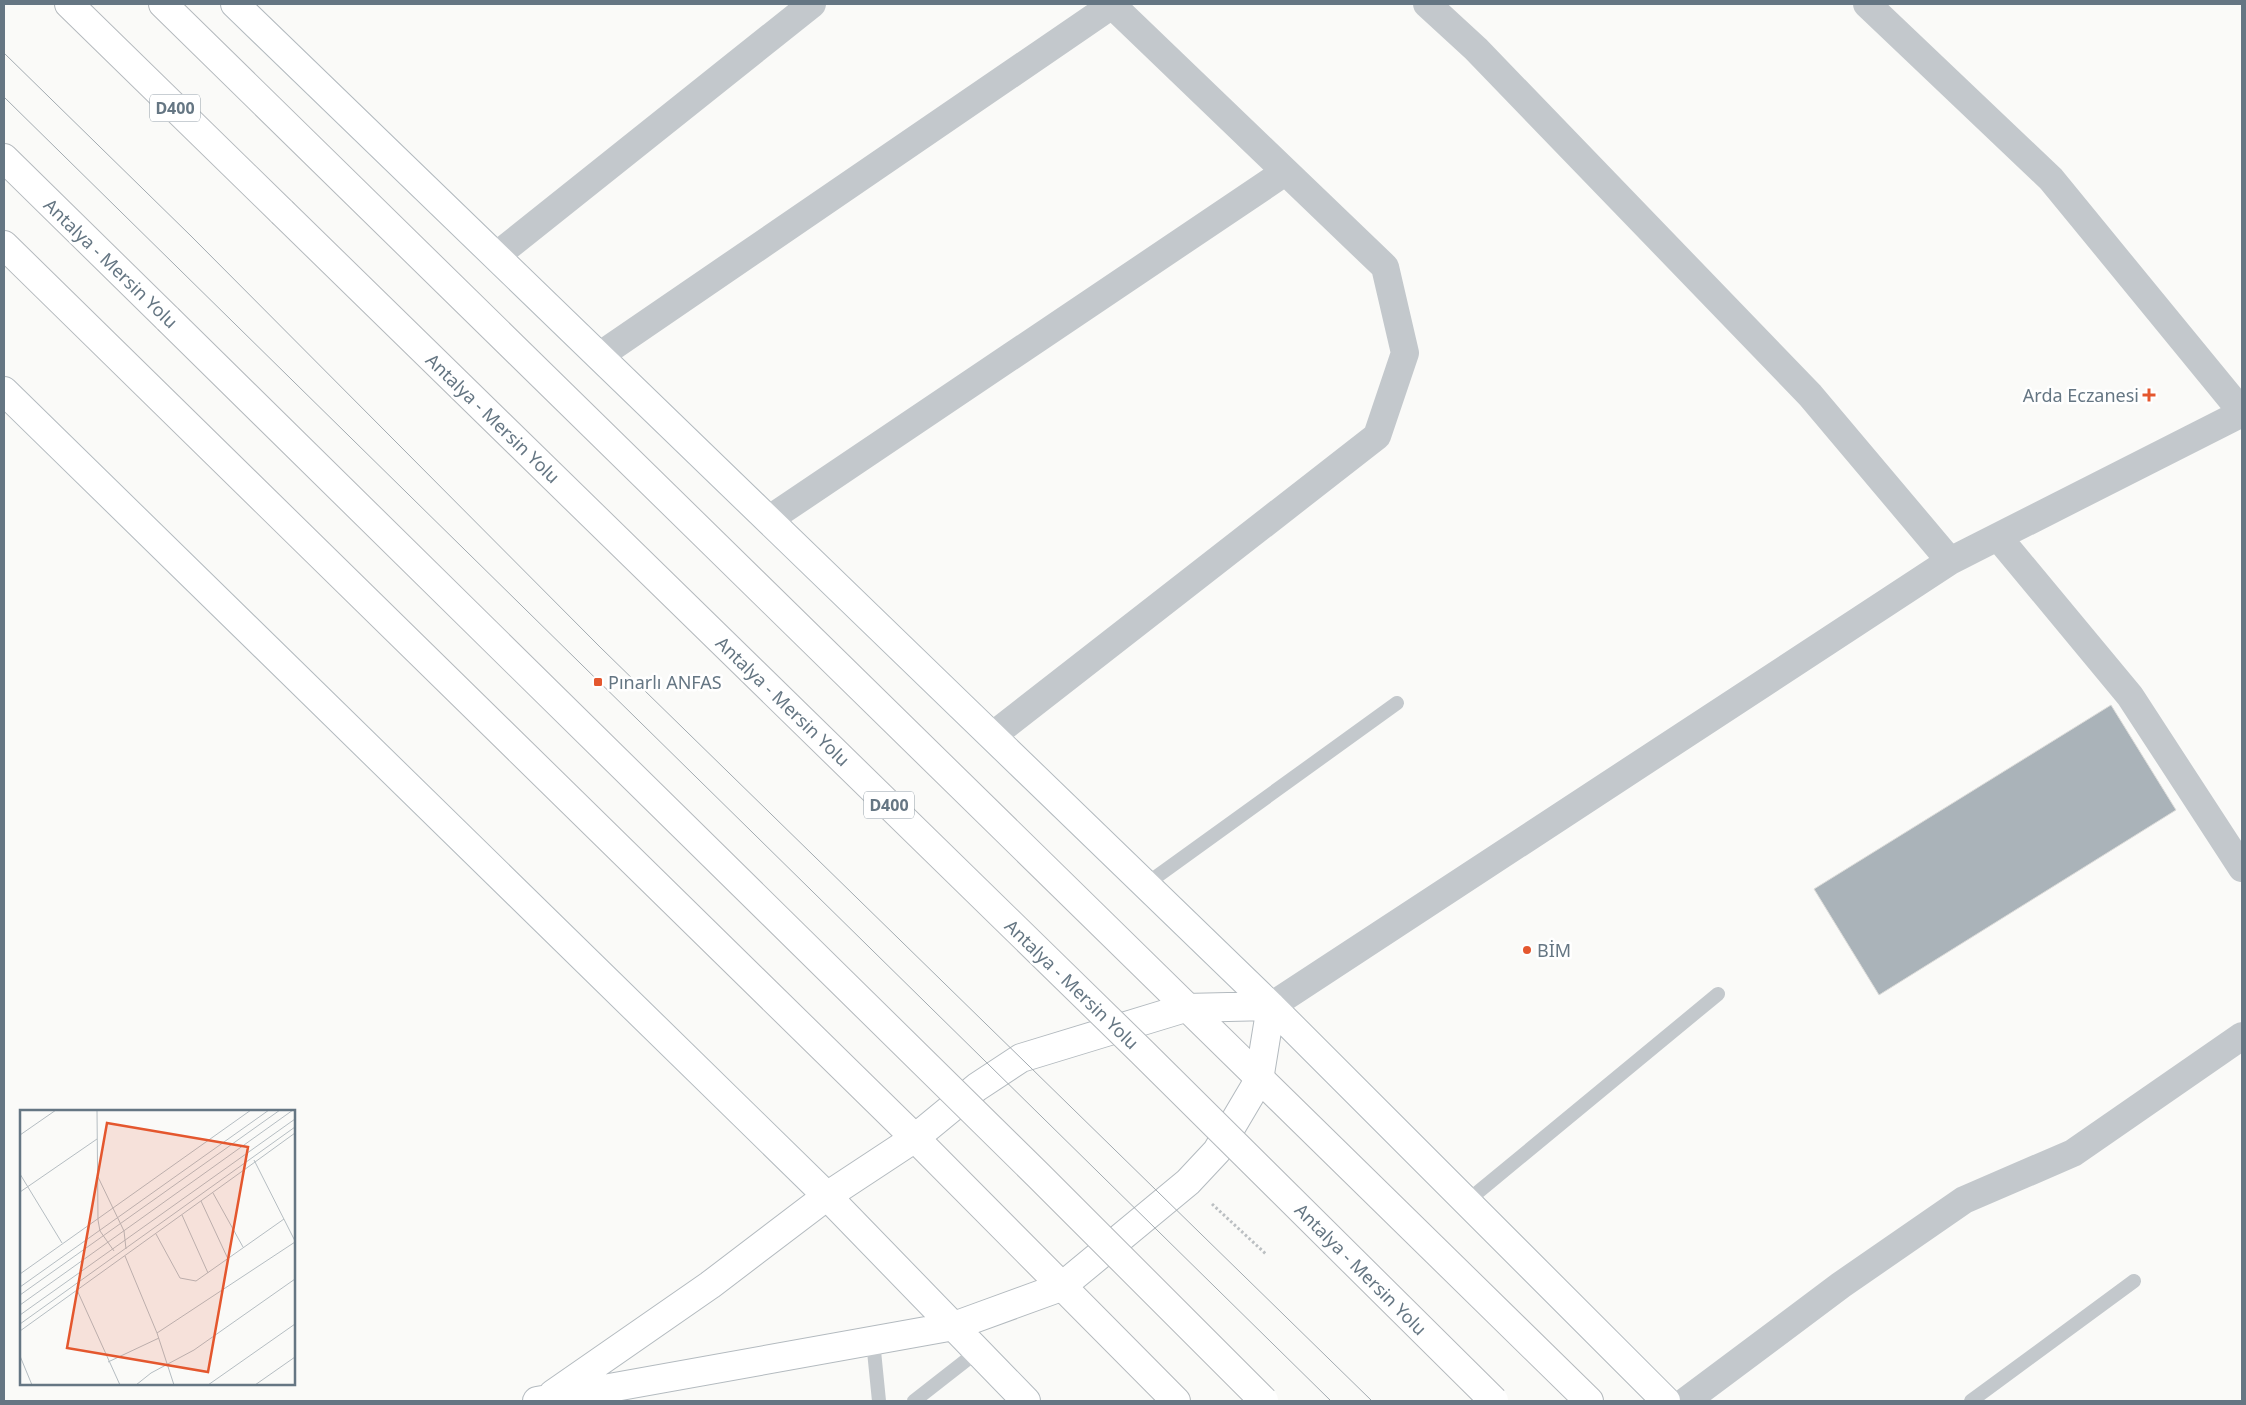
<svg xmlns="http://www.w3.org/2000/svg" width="2246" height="1405" viewBox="0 0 2246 1405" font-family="'Noto Sans',sans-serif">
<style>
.building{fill:#aab3b9;stroke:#dcdcda}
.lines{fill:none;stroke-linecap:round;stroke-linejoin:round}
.secondary-casing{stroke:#b3babf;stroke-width:30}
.highway-casing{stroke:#b4b9bd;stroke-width:30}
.path{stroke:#bbbfc2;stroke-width:3;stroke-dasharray:2.5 2.5;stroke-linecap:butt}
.lane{stroke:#c3c8cc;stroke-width:14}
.street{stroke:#c3c8cc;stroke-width:28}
.secondary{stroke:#fff;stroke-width:28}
.highway{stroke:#fff;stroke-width:28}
.tram{stroke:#a2aab0;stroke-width:1}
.highway-bridge-casing{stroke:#b4b9bd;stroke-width:30;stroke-linecap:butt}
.highway-bridge{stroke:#fff;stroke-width:28}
.poi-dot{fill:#e4572e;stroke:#fff;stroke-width:2}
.labels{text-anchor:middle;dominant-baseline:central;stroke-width:5;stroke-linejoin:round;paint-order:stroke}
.shield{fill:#fff;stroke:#939fa8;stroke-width:1}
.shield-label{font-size:16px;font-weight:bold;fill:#657683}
.street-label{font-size:18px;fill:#657683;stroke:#fff}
.poi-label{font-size:18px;fill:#657683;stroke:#fff;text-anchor:start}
.inset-road{fill:none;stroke:#b5bdc2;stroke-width:1}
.view{fill:#e4572e;fill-opacity:0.15;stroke:#e4572e;stroke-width:2.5}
.inset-edge{fill:none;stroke:#657683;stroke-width:2.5}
</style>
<rect width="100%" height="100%" fill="#fafaf8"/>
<path class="building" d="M2111,705l65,105 -297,185 -65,-106z"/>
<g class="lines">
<g class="secondary-casing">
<path id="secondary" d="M235,4l1036,1002 395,395
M4,391l823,805 199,205
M553,1394l157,-109 117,-89 88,-58 62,-51 44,-29 164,-50 86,-2
M537,1401l417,-75 107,-39 127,-105 29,-31 42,-71 12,-74"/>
</g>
<g class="highway-casing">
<path id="highway" d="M69,4l213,208
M163,4c478,464 949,934 1426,1397
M4,158l164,161
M4,245l911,893 261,263"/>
</g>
<path class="path" d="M1212,1204l55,51"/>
<path class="lane" d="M1145,885l252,-182
M1466,1202l252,-208
M873,1341l6,60
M914,1401l64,-50
M1971,1401l163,-120"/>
<path class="street" d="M1427,4l49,45 334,346 140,166
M1867,4l184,175 191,233
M496,256l316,-252
M599,356l513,-351
M768,520l517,-348
M1998,537l132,159 112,172
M992,736l385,-300 28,-83 -20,-86 -274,-263
M1271,1006l679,-445 292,-148
M1686,1401l155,-116 123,-85 109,-47 169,-117"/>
<use href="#secondary" class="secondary"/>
<use href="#highway" class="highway"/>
<path class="tram" d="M4,53l187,183 409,411 772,754
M4,97l1327,1304"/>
<g class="highway-bridge-casing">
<path id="highway-bridge" d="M282,212l860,840 352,349
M168,319l870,856 226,226"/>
</g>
<use href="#highway-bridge" class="highway-bridge"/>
</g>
<g class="poi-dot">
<path d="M2146.5 387.5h5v5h5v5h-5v5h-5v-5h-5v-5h5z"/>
<rect x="593" y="677" width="10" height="10" rx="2.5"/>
<circle cx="1527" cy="950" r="5"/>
</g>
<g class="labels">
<g class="shield">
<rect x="150" y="94.5" width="50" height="27" rx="4"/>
<rect x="864" y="791.5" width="50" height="27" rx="4"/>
</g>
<g class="shield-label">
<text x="175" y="108">D400</text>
<text x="889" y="805">D400</text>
</g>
<g class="street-label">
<text transform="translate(111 263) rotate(44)">Antalya - Mersin Yolu</text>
<text transform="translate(493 418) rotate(44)">Antalya - Mersin Yolu</text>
<text transform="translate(783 701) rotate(44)">Antalya - Mersin Yolu</text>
<text transform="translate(1072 984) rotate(44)">Antalya - Mersin Yolu</text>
<text transform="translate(1361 1269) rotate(45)">Antalya - Mersin Yolu</text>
</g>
<g class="poi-label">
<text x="2139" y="395" text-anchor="end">Arda Eczanesi</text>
<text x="608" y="682">Pınarlı ANFAS</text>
<text x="1537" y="950">BİM</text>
</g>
</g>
<g transform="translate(20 1110)">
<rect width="275" height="275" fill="#fafaf8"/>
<path class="inset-road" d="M77,0l1,110 2,11 14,20M0,25l36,-25M234,50l41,81M235,52l40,-29M0,64l42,69M78,67l26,54 2,18M0,82l77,-53M193,83l30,54M181,91l27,58M162,105l26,58M136,124l24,44 16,3 88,-62M105,146l32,77 17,52M0,164l231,-164M0,177l249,-177M57,180l43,95M0,185l260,-185M0,195l273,-195M0,205l275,-196M0,214l275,-197M0,221l235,-169M137,223l138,-91M0,246l12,29M88,252l51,-24M116,275l15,-12 43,-23 101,-71M188,275l87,-61M235,275l40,-28"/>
<path class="view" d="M87,13l141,24 -40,225 -141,-24z"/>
<rect width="275" height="275" class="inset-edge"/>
</g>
<rect width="2246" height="1405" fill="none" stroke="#657683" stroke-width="10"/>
</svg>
